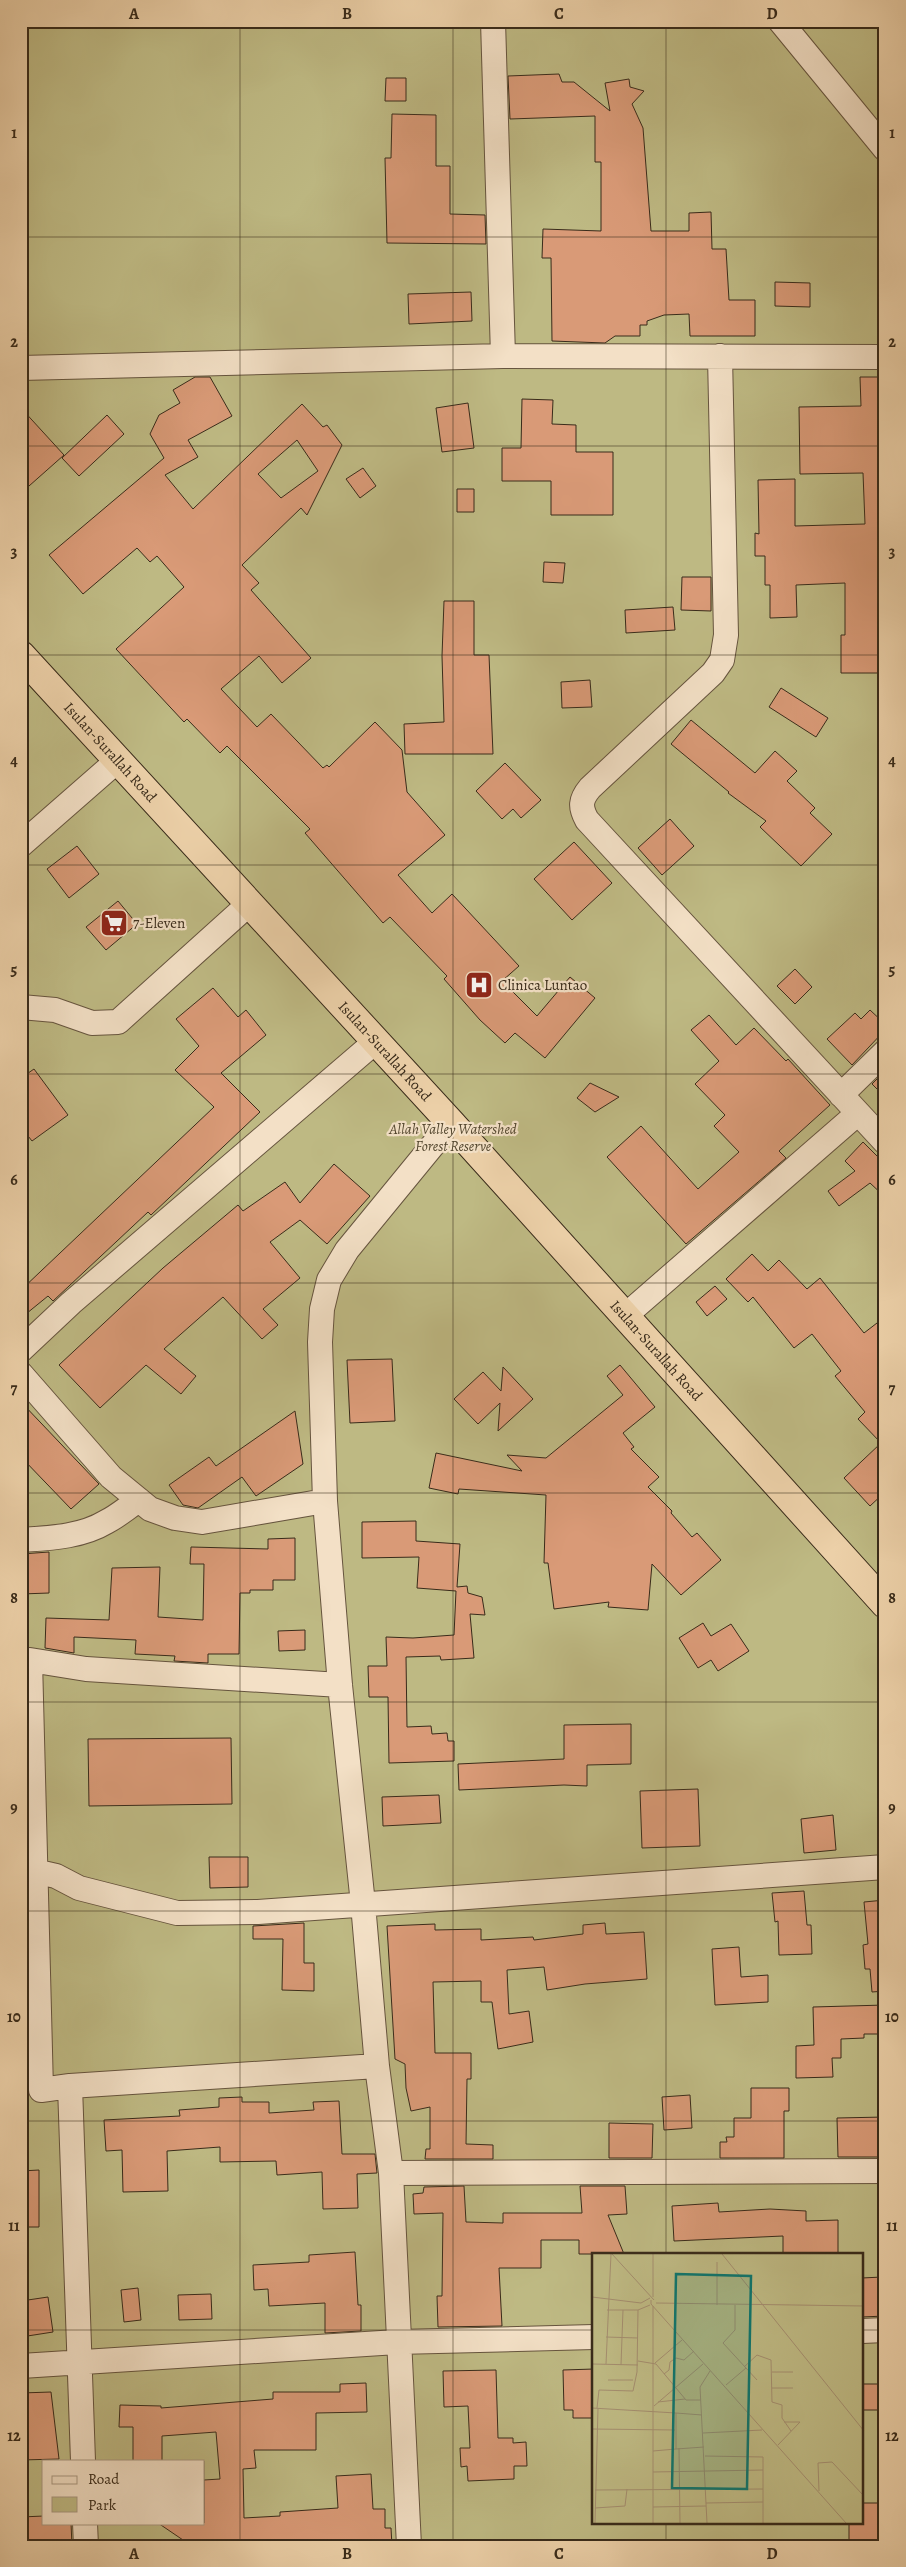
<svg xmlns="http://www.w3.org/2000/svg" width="906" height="2567" viewBox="0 0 906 2567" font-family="Alegreya,serif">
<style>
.green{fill:#beb983;stroke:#7c724e;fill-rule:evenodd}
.building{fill:#d99a77;stroke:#392b1a;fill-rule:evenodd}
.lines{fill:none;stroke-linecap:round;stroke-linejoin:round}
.minor-casing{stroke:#66543e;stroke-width:26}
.highway-casing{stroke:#392b1a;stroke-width:30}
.minor{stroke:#f3e0c6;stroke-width:24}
.highway{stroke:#ecd0a8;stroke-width:28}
.grid{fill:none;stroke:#392b1a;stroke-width:1;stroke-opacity:0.55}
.labels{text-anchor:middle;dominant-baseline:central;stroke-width:4.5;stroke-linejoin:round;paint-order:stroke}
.street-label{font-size:15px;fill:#392b1a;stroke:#f3e0c6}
.poi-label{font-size:15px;fill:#392b1a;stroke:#f3e0c6;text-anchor:start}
.park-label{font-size:15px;font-style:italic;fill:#54472f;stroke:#f3e0c6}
.inset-road{fill:none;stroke:#a48e6f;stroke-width:1}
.view{fill:#0f766e;fill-opacity:0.15;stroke:#0f766e;stroke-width:2.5}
.inset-edge{fill:none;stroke:#392b1a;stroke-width:2.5}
.neatline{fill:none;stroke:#392b1a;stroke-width:2}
.grid-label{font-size:16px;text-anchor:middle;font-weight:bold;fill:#392b1a}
</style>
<rect width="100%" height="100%" fill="#ecd0a8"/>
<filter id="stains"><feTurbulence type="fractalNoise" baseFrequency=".004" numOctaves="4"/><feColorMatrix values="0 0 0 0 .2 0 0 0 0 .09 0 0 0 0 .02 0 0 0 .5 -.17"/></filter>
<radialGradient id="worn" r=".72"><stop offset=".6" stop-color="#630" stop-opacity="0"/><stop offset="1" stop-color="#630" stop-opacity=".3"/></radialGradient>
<path class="green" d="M21,21h864v2525h-864zM594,2254h268v269h-268zM44,2461h160v62h-160z"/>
<path class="building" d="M559,74l3,8h12l36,29 -5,-28 24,-4 1,8 14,4 -12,13 11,24 8,103h38v-18l22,-1 1,37h14l3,51h26v36h-65l-1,-22 -25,1 -17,6v4h-7v11h-25l-10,7 -53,-2 -1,-83h-9l1,-29 58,2v-69h-6v-46l-85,3 -2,-43z
M386,78h20v23h-21z
M392,114l44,1v51h14v48l35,1 1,29 -99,-1 -2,-85h6z
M775,282l35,1v24l-35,-1z
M471,292l1,29 -63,3 -1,-30z
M195,377h15l22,39 -44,24 10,17 -33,18 28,34 109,-105 21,23 4,-2 15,20 -35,70 -6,-7 -59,57 17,18 -8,7 60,68 -29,25 -23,-27 -38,33 36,38 14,-13 52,54 4,-3 2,2 46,-45 27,28 5,42 38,43 -47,40 34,38 20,-19 67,72 -17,15 35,35 33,-39 25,21 -50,60 -30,-25 -10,10 -25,-23 -36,-41 3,-3 -57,-59 -7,6 -78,-90 5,-4 -83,-83 -7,7 -33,-34 -3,3 -68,-73 68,-62 -27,-31 -7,6 -13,-14 -54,46 -34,-39 115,-97 -14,-24 9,-19 21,-12 -7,-13zM297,440l21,31 -37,27 -23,-24z
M860,377h20l1,11h4v266h-7v19h-37v-38h4v-52l-49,2 1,32 -27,1v-33h-5v-29h-10v-23l4,1 -1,-54 37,-1v47l70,-2 -2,-51 -63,1 -1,-67 62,-1z
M522,399l31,1 -1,24 24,1v27h37v63h-62v-34h-49v-33h19z
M468,403l6,45 -32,4 -6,-44z
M21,408l43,47 -35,31 -8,-9z
M107,415l17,19 -45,42 -17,-18z
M363,468l13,18 -16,12 -14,-19z
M457,489h17v23h-17z
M544,562l21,1 -2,20 -20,-1z
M682,577h29v34l-30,-1z
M444,601h30v54h15l4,99h-88l-1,-30 40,-2 -2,-66z
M673,607l2,23 -49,3 -1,-23z
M590,680l2,27 -30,1 -1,-26z
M781,688l47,30 -12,19 -47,-30z
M691,720l64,53 20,-22 22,20 -10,10 28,27 -5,5 22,21 -31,32 -41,-39 6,-6 -38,-28 1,-1 -58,-48z
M505,763l36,37 -20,18 -8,-9 -11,10 -26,-28z
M670,819l24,27 -32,29 -24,-27z
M574,842l38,41 -40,37 -38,-41z
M77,846l22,28 -30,24 -22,-29z
M118,901l19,23 -31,26 -20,-23z
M795,969l17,18 -17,17 -18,-18z
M213,988l25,29 8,-7 20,25 -45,38 39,39 -109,103 -3,-3 -95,89 -5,-5 -27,22v-28l193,-183 -39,-37 24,-24 -23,-27z
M870,1010l15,14v6l-33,35 -25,-26 28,-26 6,6z
M709,1015l27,30 18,-17 32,33 2,-2 42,46 -51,46 7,7 -100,86 -79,-87 34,-31 57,63 41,-37 -25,-26 11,-11 -30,-31 24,-23 -28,-31z
M34,1069l34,46 -36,26 -11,-14v-49z
M885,1071v26l-13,-13z
M590,1083l29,14 -24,15 -18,-14z
M863,1142l22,22v33l-15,-14 -31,23 -11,-15 27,-20 -10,-10z
M334,1164l36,32 -43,48 -27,-24 -30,22 30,36 -37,31 15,16 -16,14 -39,-42 -59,52 32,27 -15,18 -35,-29 -46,43 -41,-43 104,-97 75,-63 5,6 42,-29 15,21z
M752,1254l16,17 11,-11 28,29 13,-11 44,55 13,-10 8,9v160l-15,14 -26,-28 37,-35 -23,-24 7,-7 -30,-36 6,-5 -29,-37 -18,14 -41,-51 -5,5 -22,-23z
M715,1286l12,13 -20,17 -11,-14z
M392,1359l3,62 -45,2 -3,-63z
M620,1365l35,42 -32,26 11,14 -3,2 28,28 -11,10 24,24 -1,2 21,24 5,-4 24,27 -40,35 -29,-31 -4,46 -40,-3 1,-5 -55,7 -6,-46h-4l2,-68 -87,-6 -1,5 -29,-6 7,-35 86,18 -15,-16 39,3 77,-63 -16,-19z
M503,1367l30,32 -35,32 2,-28 -22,21 -24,-25 29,-27 18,19z
M21,1402l78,82 -28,25 -50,-52z
M295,1411l8,53 -47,32 -14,-19 -44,31 -15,-3 -14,-20 40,-28 7,9z
M416,1521v20l44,3 -3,43 10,-1 1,7 14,4 3,18 -15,-1 4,44 -33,2 -1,-4 -34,1 1,70 24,-1 1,8 15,-1 1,8h6v20l-65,2 -1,-66h-19l-1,-31h19l-1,-29 27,1 41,-3 2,-44 -39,-3 2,-31 -57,1v-36z
M295,1538v42h-22v10h-23v3h-10l-1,61h-31v9l-34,-2 1,-5 -40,-2 1,-14 -62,-3v16l-29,-5 1,-30 63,2 3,-52 48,-1 -2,50 45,3 1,-56h-14l1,-17 77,2v-10z
M49,1552v41l-28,1v-40z
M703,1623l8,13 20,-12 18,27 -31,20 -7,-11 -13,8 -19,-30z
M305,1630v20l-26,1 -1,-20z
M631,1724v40l-44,1v21l-23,-1 -105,5 -1,-26 106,-5v-34z
M231,1738l1,66 -143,2 -1,-67z
M698,1789l2,57 -58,2 -2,-57z
M439,1795l2,28 -58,3 -1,-29z
M833,1815l3,35 -32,3 -3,-34z
M209,1857h39v30l-38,1z
M804,1891l3,34h4l1,29 -33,1 -1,-34 -3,1 -3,-29z
M885,1900v91l-13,1 -2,-23h-5l-2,-24 5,-1 -4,-42z
M304,1923v40h10v28l-32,-1 1,-51h-30v-13z
M605,1923l1,11 38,-2 3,47 -62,5 -38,6 -3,-23 -37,3 2,44 20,-3 4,31 -35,7 -6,-47h-11v-21l-48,1 2,71h36v26h-4l-1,65 27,1v14h-68l1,-10h4v-42l-19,4 -5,-23 -1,-24 -10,-5 -8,-133 48,-2v6l46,-1v11l52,-3 1,3 49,-6v-9z
M739,1947l2,30 27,-2v27l-53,3 -3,-56z
M885,2005v29h-21v4l-23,1v19h-9l1,19 -37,1v-32l18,-1 -1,-38z
M751,2088h38v23h-5v47h-64v-16h7l-1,-5h8v-19h17z
M690,2095l2,33 -28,2 -2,-33z
M242,2097v5h27v11l45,-3 -1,-8 26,-1 3,53h33l2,19 -20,1 1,34 -35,1 -1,-37 -45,3 -1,-14 -56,1v-15l-53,4 1,40 -45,1 -1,-42 -16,1 -2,-31 76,-4 -1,-6 40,-3v-9z
M885,2117v40h-47l-1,-39z
M609,2123l44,1 -1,34h-43z
M39,2170v57h-18v-56z
M464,2186l2,36 37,1v-10h79l-2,-27h45l2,28 -19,1 16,39h-45v-14h-38v28h-42l3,58 -64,1 -1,-31h5l1,-83 -29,1 -1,-20 10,-1 1,-6z
M718,2203l1,9 51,-3 36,2v10l32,-1v34h-55v-18l-109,5 -2,-35z
M355,2252l3,53h3v26l-36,2v-30l-56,3 -1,-17 -14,1 -1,-25 56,-3v-7z
M882,2277l3,39 -23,1v-39z
M138,2288l3,32 -17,2 -3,-32z
M211,2294l1,25 -33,1 -1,-25z
M48,2297l5,35 -32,5v-36z
M594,2369v49h-21v-8h-9l-1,-40z
M496,2370l2,68h15v5l13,-1 1,24h-13v13l-46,2 -1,-15 -6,1 -1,-19h10l-2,-42 -24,1 -1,-36z
M366,2383l1,29 -51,1v37h-62l2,18 -13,1 1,49 36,-2v-4l58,-4 -2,-32 35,-2 2,35h12v19h6l1,18h-65v-5l-66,5h-78v-6l-25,-17h46v-43l16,-1 -4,-47 -54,4v25h-29v-34h-14l1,-22 41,1v2l112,-9v-7h67v-8z
M862,2384h23v26h-23z
M51,2392l8,67 -38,1v-67z
M862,2503h23v43h-36v-23h13z
M44,2516v7h27l1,23h-51v-29z"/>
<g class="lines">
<g class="minor-casing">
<path id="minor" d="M493,21l10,335
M780,21l105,128
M720,356l6,279 -4,25 -9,13 -123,115c-10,12 -10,19 -3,32l298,322
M21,368l482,-12 382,1
M21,845l96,-84
M21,1007l34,3 37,13 26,-1 131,-118
M841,1095l44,-43
M626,1315l231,-201
M21,1350l50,-47 304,-261
M21,1374l90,103 39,32 25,9 27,4 123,-21
M21,1540c29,-2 60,-3 85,-18 12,-6 22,-15 33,-22
M340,1685l-254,-16 -56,-9 11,430 29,-4 307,-20
M21,1871h13l22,5 23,12 98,25 81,-1 627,-45
M70,2086l13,375
M391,2173l494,-2
M862,2331l23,-1
M21,2366l376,-24 197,-5
M85,2523l1,23
M409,2546l-18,-373 -14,-107 -14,-162 -23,-219 -15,-184 -5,-159 2,-33 7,-29 18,-30 104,-127"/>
</g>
<g class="highway-casing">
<g id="highway">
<path id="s1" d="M21,655l430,468 434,481"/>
</g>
</g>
<use href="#minor" class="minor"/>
<use href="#highway" class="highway"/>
</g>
<path class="grid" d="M240,21v2525M453,21v2525M666,21v2233M21,237h864M21,446h864M21,655h864M21,865h864M21,1074h864M21,1283h864M21,1493h864M21,1702h864M21,1911h864M21,2121h864M21,2330h573M862,2330h23M666,2523v23"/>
<defs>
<g id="supermarket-square" transform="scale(1.4375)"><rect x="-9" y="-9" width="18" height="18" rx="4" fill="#8f2418" stroke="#f3e0c6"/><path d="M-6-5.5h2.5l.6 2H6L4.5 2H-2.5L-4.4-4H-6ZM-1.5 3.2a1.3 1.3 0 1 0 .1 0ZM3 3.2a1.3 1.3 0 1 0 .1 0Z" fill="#fff"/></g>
<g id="hospital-square" transform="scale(1.4375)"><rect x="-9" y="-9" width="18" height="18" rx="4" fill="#8f2418" stroke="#f3e0c6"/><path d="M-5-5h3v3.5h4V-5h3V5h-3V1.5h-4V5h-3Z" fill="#fff"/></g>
</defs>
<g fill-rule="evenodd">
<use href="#supermarket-square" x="114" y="923"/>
<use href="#hospital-square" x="479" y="985"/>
</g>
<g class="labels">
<g class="street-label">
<text stroke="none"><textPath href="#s1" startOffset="132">Isulan-Surallah Road</textPath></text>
<text stroke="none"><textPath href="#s1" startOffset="538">Isulan-Surallah Road</textPath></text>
<text stroke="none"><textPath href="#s1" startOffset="942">Isulan-Surallah Road</textPath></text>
</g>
<g class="poi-label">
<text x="133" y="923">7-Eleven</text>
<text x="498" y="985">Clinica Luntao</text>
</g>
<g class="park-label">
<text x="453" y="1129">Allah Valley Watershed<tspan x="453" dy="17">Forest Reserve</tspan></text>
</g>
</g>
<g transform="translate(592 2253)">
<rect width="271" height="271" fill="#ecd0a8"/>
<path d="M0,1h271v269h-271z" fill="#beb983"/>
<path class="inset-road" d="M20,1l42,46M61,1v43M130,1l142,177M125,9v43M0,44l49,6 9,-5M59,47v4l195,219M64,50l208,3M143,52v25l-12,13 34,37M15,57h31l12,-5M14,84l32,1M46,108l18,3 30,36h15M63,110l27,-23M0,111l46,1M14,111l5,-110M29,112l2,-55M152,114l13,-12 14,5 1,42 10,3v13l9,13M180,119h21M72,121l5,-4 1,-8 6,-4 8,2 10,-9M16,127h25M134,132l20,-17M180,135h21M66,149l27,-3M62,153l49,-42M0,155l84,5M5,155l2,-18 34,1 4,-19 1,-62M110,162l-26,-2v36l28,-2M192,169h16M0,176l83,1M111,180l59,-3M186,192l22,-23M87,195l1,75M61,198l23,-2M113,203l58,1v66M61,219l110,-2M3,237l168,-1M227,238l-1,-28 14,-1 31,33M114,250l57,-1M61,254l53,-1M3,255l30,-2 2,-17M3,270l3,-115M61,270v-217M115,270l-7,-136 10,-16"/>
<path class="view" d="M84,21l75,2 -4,213 -75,-1z"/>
<rect width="271" height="271" class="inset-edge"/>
</g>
<rect width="906" height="2567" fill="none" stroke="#ecd0a8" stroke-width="55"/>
<rect x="42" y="2460" width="162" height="65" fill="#f3e0c6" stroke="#a99881"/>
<rect x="52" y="2476" width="25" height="8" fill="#f3e0c6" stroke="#a99881"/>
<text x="88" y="2484" font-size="15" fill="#392b1a">Road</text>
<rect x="52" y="2497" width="25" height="15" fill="#beb983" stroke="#a99881"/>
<text x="88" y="2510" font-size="15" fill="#392b1a">Park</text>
<rect x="28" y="28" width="850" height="2512" class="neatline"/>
<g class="grid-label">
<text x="134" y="19">A</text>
<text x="347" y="19">B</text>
<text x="559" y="19">C</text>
<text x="772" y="19">D</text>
<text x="14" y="138">1</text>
<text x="892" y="138">1</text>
<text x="14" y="347">2</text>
<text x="892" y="347">2</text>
<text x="14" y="557">3</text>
<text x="892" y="557">3</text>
<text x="14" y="766">4</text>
<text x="892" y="766">4</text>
<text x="14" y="975">5</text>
<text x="892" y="975">5</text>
<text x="14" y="1185">6</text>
<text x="892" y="1185">6</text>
<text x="14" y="1394">7</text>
<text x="892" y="1394">7</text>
<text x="14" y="1603">8</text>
<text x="892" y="1603">8</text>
<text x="14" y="1813">9</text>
<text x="892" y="1813">9</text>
<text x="14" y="2022">10</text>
<text x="892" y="2022">10</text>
<text x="14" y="2231">11</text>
<text x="892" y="2231">11</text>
<text x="14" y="2441">12</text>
<text x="892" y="2441">12</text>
<text x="134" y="2559">A</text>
<text x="347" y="2559">B</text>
<text x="559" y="2559">C</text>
<text x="772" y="2559">D</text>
</g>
<rect width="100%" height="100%" filter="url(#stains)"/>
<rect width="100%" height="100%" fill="url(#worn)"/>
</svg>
